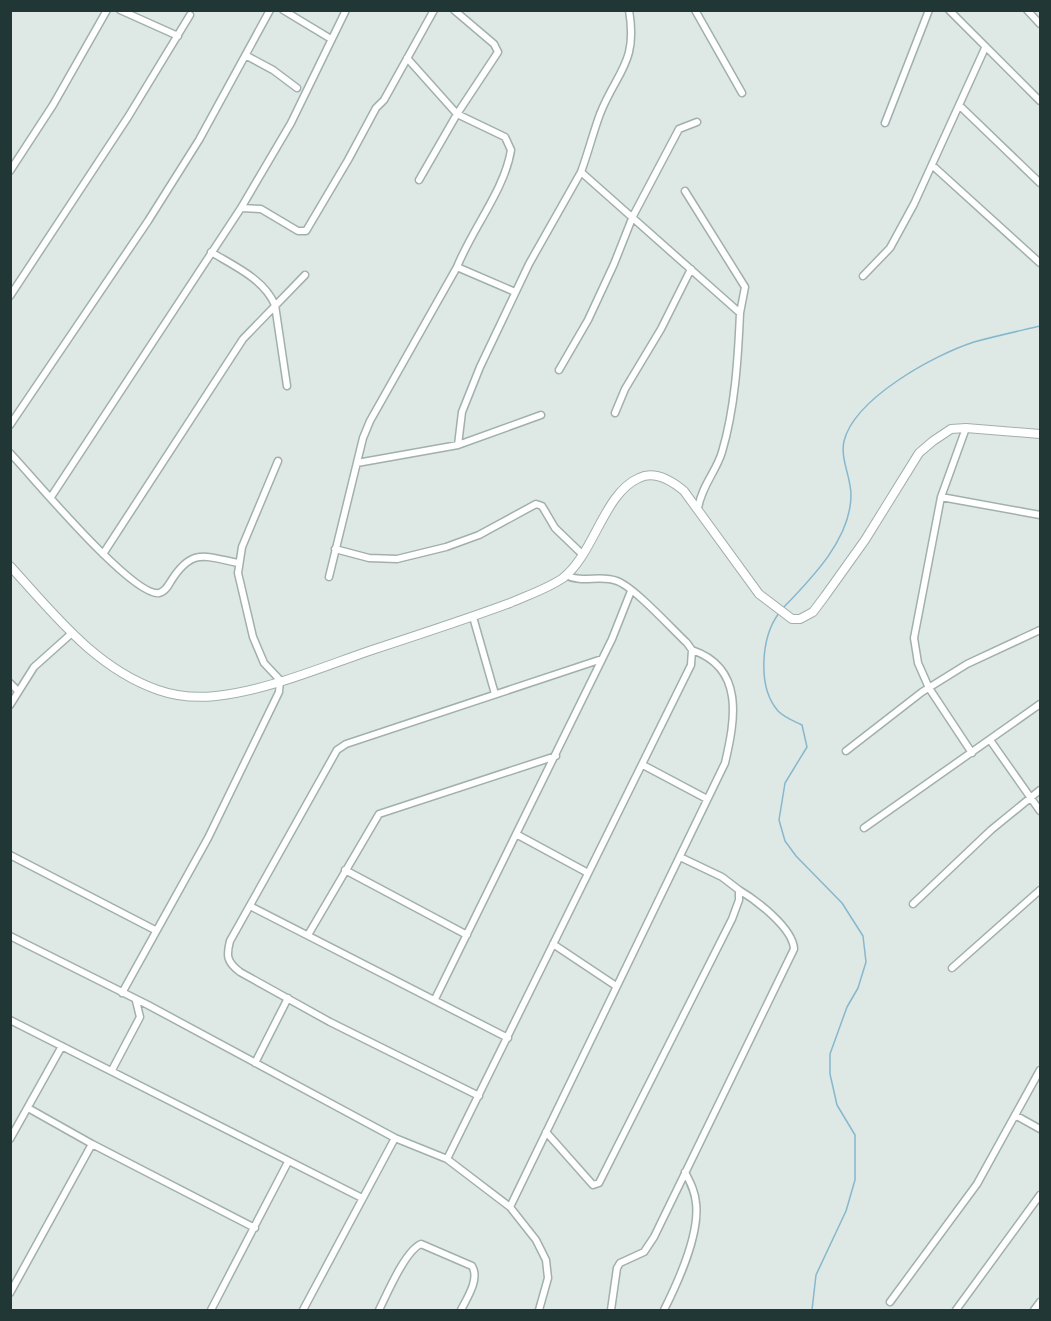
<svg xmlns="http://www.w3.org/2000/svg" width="1051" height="1321" viewBox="0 0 1051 1321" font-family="'Open Sans',sans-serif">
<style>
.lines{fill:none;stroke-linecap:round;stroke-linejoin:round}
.stream{stroke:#87b7cc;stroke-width:1.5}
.minor-casing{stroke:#a1b0ad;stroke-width:9}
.tertiary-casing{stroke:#a1b0ad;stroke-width:10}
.minor{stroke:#fff;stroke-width:6}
.tertiary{stroke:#fff;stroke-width:8}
</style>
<rect width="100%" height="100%" fill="#dee9e6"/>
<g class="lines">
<path class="stream" d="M782,609c29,-30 69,-70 69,-114 0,-18 -11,-36 -7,-54 11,-43 90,-86 130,-99 22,-6 45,-11 66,-16
M779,613c-18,24 -22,74 -1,98 7,7 16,10 24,14l5,22 -22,36 -6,37 6,21 11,15 46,47 21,33 3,26 -8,26 -11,19 -17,47v20l7,31 18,30v45l-9,31 -30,64 -4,35"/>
<g class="minor-casing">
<path id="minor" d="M120,10l58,26
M283,10l48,29
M695,10l47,83
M949,10l91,91
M1027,10l13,14
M247,56l26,14 24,18
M960,106l80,77
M885,123l44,-113
M933,166l107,97
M10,171l43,-66 54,-95
M581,172c7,-19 12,-39 19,-58 17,-43 38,-51 29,-104
M419,180l38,-66 41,-62 -4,-8 -40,-34
M685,191l60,96 -5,26
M241,208l20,1 37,22h8l42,-71 28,-52 8,-8 50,-90
M211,252c23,14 53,27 64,53l12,81
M457,267l58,25
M863,276l27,-28 24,-44 71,-156
M10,296l118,-179 62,-102
M559,370l29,-50 26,-56 19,-48 46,-87 18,-7
M615,413l10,-24 36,-60 30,-60
M10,425l138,-204 51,-81 71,-130
M966,428l-25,69 -27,141 4,25 11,25 43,65
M458,445l4,-33 18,-45 49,-103 52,-92 159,141c-2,46 -5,95 -18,139 -6,20 -20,33 -24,56
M10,453c22,23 123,145 149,140 6,-1 9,-7 12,-12 21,-33 33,-25 67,-18
M357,463l101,-18 83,-30
M51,497l190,-289 50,-85 55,-113
M941,497l99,18
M335,549l34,9 28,1 49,-12 33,-12 57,-31 6,2 13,22 27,26
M103,554l140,-215 62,-64
M329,577l34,-139 7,-17 87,-154c15,-38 48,-78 54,-117l-6,-13 -48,-23 -50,-56
M473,617l22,77
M10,683l8,8
M10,705l24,-38 38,-34
M990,740l50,71
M846,751l76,-59 45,-28 73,-34
M643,765l64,34
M864,828l176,-124
M516,834l72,39
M10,855l145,75
M345,870l122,65
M913,904l78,-74 49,-40
M250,906l258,132
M308,935l71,-121 177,-58
M10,936l138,69 247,133 52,21 63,48 26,33 10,20 2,18 -9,32
M553,944l63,42
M952,968l88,-78
M122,993l86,-155 71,-146 1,-12 -16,-17 -11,-26 -15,-64 4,-26 36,-86
M435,999l177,-360 19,-48
M10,1020l352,178
M255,1063l33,-65
M112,1070l28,-53 -4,-16
M479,1096l-149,-74 -90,-50c-13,-10 -14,-16 -10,-31l107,-191 9,-6 256,-85
M28,1108l64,36 163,84
M1015,1115l25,14
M546,1132l47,53 6,-2 133,-264 7,-19v-10l-17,-13 -42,-20
M10,1139l52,-93
M447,1159l244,-494 1,-15 -5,-7c-16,-15 -53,-56 -70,-62 -17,-7 -35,3 -51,-6
M510,1207l215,-444c10,-43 20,-95 -33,-113
M10,1293l82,-149
M890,1302l87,-118 63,-114
M211,1310l77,-148
M303,1310l92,-172
M379,1310c8,-16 26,-59 42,-66l51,22c8,13 -5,32 -11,44
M611,1310l6,-42 3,-5 24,-11 10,-15 140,-288c-1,-21 -38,-49 -55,-59
M664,1310c14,-28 36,-75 32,-107 -1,-12 -6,-21 -11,-31
M956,1310l84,-115
M1034,1310l6,-8"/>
</g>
<g class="tertiary-casing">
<path id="tertiary" d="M10,566c44,48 85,102 148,124 17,6 39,8 58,6 53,-6 106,-29 156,-46 46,-15 92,-30 138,-47 18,-8 37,-14 53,-25 31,-24 41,-85 76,-100 16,-8 33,3 45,13l75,103 33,25h8l13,-7 12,-16 40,-56 54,-87 14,-12 18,-12 15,-1 74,6"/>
</g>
<use href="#minor" class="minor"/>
<use href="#tertiary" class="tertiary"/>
</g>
<rect width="1051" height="1321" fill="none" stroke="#203735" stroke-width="24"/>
</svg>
